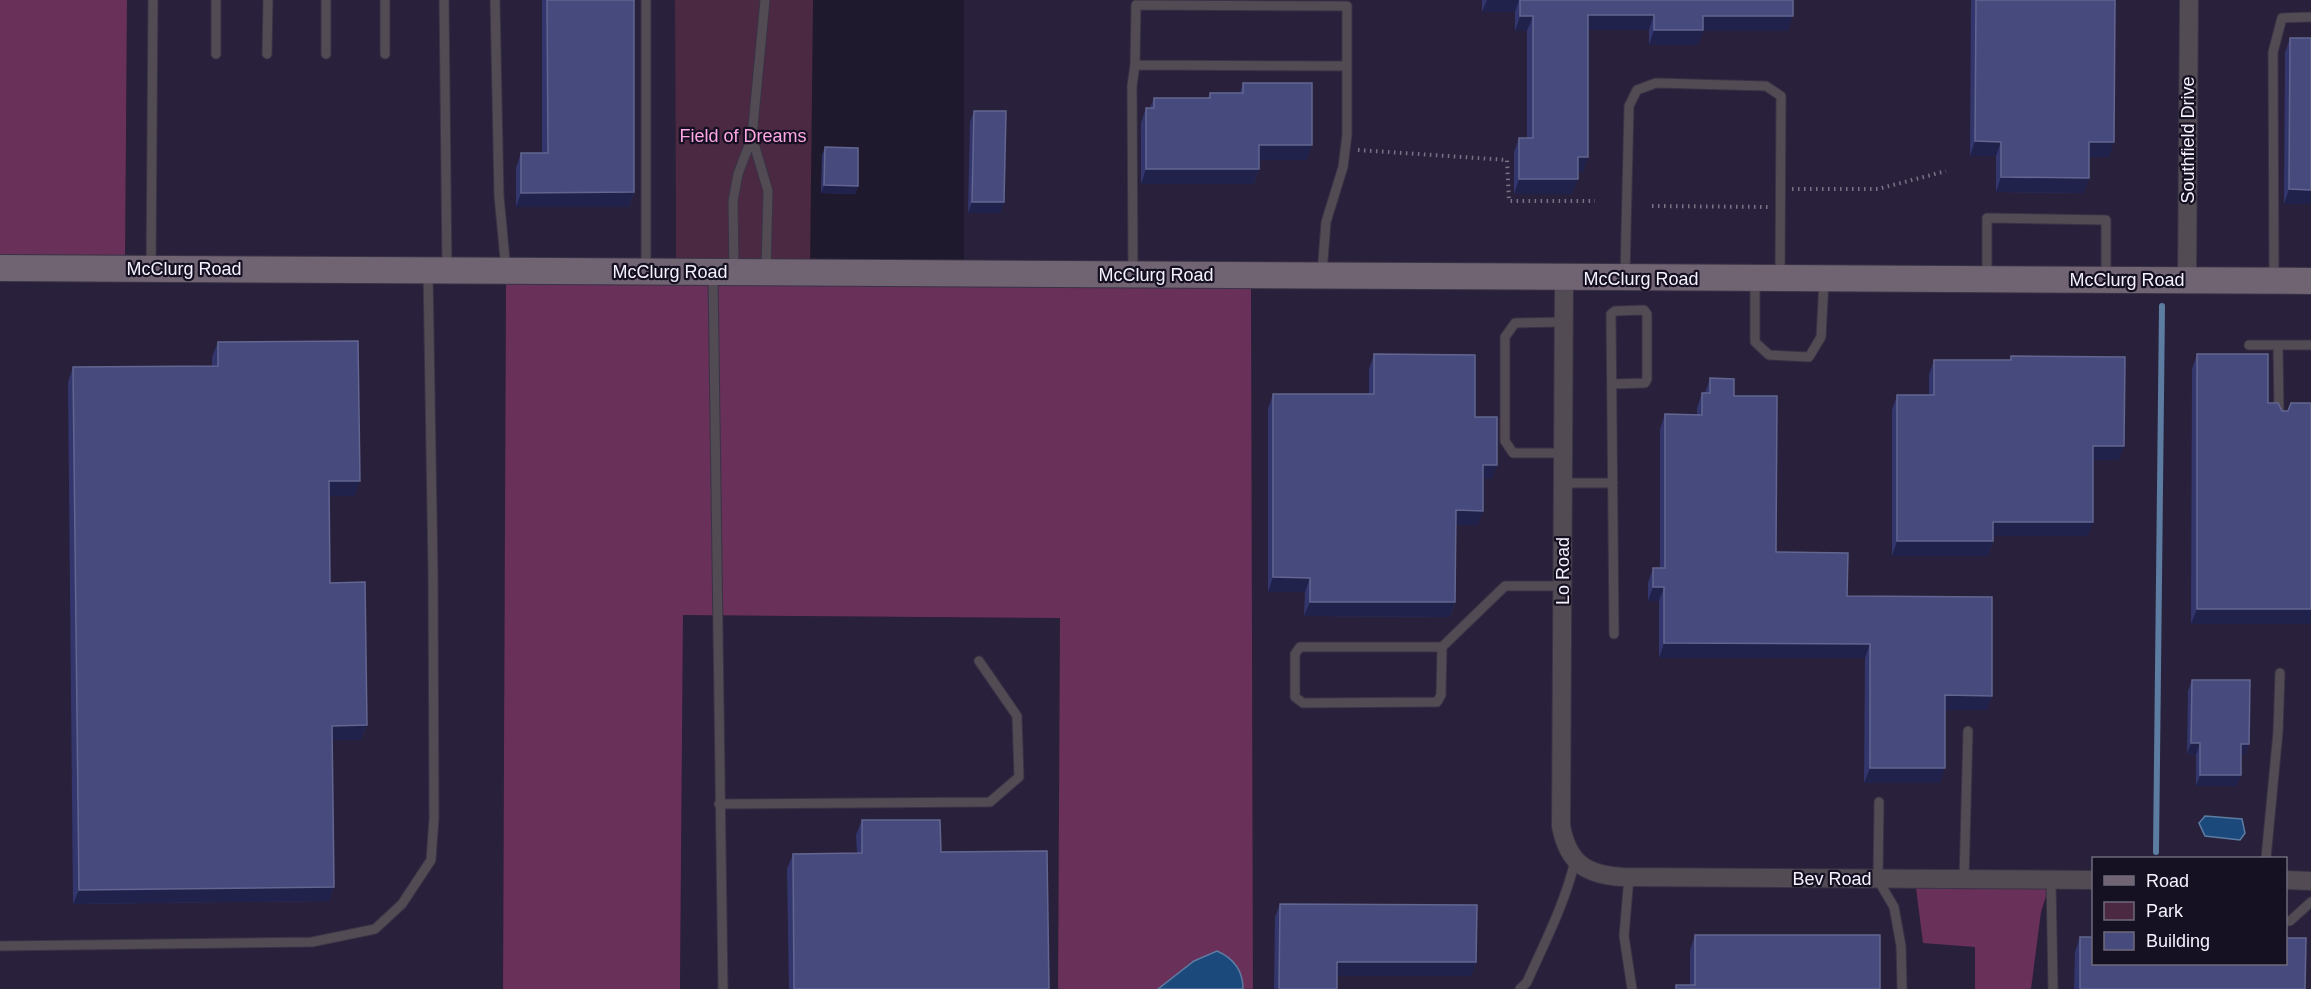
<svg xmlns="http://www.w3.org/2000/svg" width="2311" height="989" viewBox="0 0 2311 989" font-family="Arial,sans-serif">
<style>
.built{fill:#29213b;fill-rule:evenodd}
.green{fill:#4c2942}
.forest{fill:#69305a}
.water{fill:#1c497b;stroke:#5d7ca2;stroke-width:1.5}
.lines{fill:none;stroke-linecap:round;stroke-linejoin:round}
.stream{stroke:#5d7ca2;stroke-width:6}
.lane-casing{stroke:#393346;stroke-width:11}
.street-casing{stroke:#393346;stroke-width:20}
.secondary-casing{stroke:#393346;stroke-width:28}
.path{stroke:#797485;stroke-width:4;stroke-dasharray:1.5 4.5;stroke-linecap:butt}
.lane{stroke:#524b54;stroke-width:9}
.street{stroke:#524b54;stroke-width:18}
.secondary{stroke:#706473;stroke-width:26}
.wall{fill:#32366c}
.shaded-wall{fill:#21224c}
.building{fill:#474a7c;stroke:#626590;stroke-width:1.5}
.labels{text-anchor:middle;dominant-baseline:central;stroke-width:4.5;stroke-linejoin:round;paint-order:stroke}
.park-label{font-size:18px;fill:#ffa7e4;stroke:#161023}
.street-label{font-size:18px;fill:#f5f2fe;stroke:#161023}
</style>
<rect width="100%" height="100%" fill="#1f192d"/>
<path class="built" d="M127,0h548l1,272h-170l-3,717h-503v-721l125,1z
M964,0h1347v989h-1058l-2,-713 -287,-2zM2094,858h192v106h-192z
M683,615l378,3 -3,371h-378z"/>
<path class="green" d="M675,0h138l-3,273 -134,-1z"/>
<path class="forest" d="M0,0h127l-2,269 -125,-1z
M506,271l745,4 2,714h-10v-8l-49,-20 -36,28h-100l2,-371 -377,-3 -3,374h-177z
M1915,880h136l-10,32 -10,77h-56v-42l-52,-4z"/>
<path class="water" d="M2205,816l37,3 3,14 -5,7 -35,-4 -6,-13z
M1217,951c16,7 26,20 26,38h-85l36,-28z"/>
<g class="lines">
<path class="stream" d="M2156,852l6,-546"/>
<g class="lane-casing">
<path id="lane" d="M216,0v54
M326,0v54
M444,0l3,269
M495,0l4,196 7,74
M267,54l1,-54
M385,54v-54
M1135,65l1,-60 211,1v60
M752,137l16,54 -2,79
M151,268l2,-268
M646,270v-270
M734,270l-1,-69 5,-27 14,-37 13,-137
M1133,274l-1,-188 3,-21 212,1v69l-4,32 -17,55 -4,51
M713,275l10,714
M1625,276l4,-170 8,-16 19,-7 110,3 15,10 -1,180
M1987,276v-58l119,2v58
M1755,279v63l14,13 40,2 12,-20 3,-56
M2274,280l-1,-228 9,-34 29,-1
M1564,322l-49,1 -10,14v104l8,12h51
M2249,345h62
M2278,345l1,70
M1612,384l33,-1 2,-4v-65l-3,-4 -29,1 -4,3c1,107 2,213 3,320
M1564,483h49
M1442,647l-1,48 -4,7 -134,1 -8,-6v-43l5,-7h142l63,-61h58
M1879,802l-1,78 16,27 7,39 1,43
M719,804l271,-2 29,-25 -2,-61 -38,-55
M2266,858l12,-126 2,-59
M1629,877l-5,59 8,53
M1964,880l4,-149
M2051,880l2,109
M2286,921h4l21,-19
M0,946l312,-4 63,-13 27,-25 29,-44 3,-42 -1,-246 -5,-299
M1520,989l7,-7c18,-40 38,-79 48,-121"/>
</g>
<g class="street-casing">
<path id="street" d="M1564,279l-3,547c7,37 25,49 62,51l471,3
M2187,280l2,-280
M2286,880l25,1"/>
</g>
<g class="secondary-casing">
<path id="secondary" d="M0,268l2311,13"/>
</g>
<path class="path" d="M1358,150l149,10 2,41h86
M1792,189h86l68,-18
M1652,206l117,1"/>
<use href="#lane" class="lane"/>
<use href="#street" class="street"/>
<use href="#secondary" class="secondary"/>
</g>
<path class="wall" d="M542,0h92v192l-5,15h-113v-39l5,-15h21z
M1482,0h311l-5,31h-85l-5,14h-49v-15h-61l-5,142h-5l-6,22h-58v-42l5,-14h8v-107h-12v-19h-33z
M1971,0h144l-6,157h-20l-5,36 -88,-1v-36h-26z
M2290,38l21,166h-27l1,-151z
M1243,83l64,77h-48v9l-5,15h-113v-61l5,-15h4l4,-10h54l2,-5h30z
M974,111l30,91 -4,11h-32l2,-91z
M825,147l33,39 -3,8 -34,-1 1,-38z
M218,342l137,154h-26l1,87 37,142 -6,15h-29l2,147 -5,14 -256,3 -5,-522 5,-15 139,-1v-9z
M1374,354l101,63 17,62h-9l-5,46h-22l-1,77 -5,15 -146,-1 1,-24h-37v-183l5,-15h96v-25z
M2197,354l85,57h6l23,-8 -120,221 1,-255z
M2011,356l108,104h-26l-5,76h-95v5l-5,15h-96v-146l5,-15h32v-20l5,-15h76z
M1710,378l24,18 42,156 71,44 145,100 -5,14h-42l-5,73h-76l1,-125h-206v-57h-11v-18l5,-15h7v-139l5,-15 32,1v-7l5,-15h3z
M2192,680l57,64 -4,11h-4l-4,31h-41v-31l-9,-1 1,-63z
M862,820l79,32 108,137h-260l-2,-120 6,-15 64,-1 -1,-18z
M1280,904l196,58 -5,14h-134v13h-63l1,-72z
M1695,935l185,54h-205l1,-4h14v-35z
M2080,937l225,52h-231l1,-37z"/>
<path class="shaded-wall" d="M1487,0h32l-4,12h-33z
M1588,15h66l-5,15h-66z
M1520,16h13l-6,15h-12z
M1703,16h90l-5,15h-85l-5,14h-49l5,-15z
M1975,141l26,1 -5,14h-26z
M2089,142h25l-5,15h-25z
M1259,145h53l-5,15h-53z
M1578,157h10l-5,15h-11z
M1146,169h113l-5,15h-113z
M2001,177l88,1 -5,15 -88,-1z
M1519,179h59l-6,15h-58z
M824,185l34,1 -3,8 -34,-1z
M2289,189l22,1v14h-27z
M634,192l-5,15h-113l5,-14z
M972,202h32l-4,11h-32z
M2093,446h31l-5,14h-31z
M1483,465h14l-5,14h-14z
M329,481h31l-5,15h-32z
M1456,510l27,1 -5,14h-28z
M1993,522h100l-5,14h-100z
M1897,541h96l-5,15h-96z
M1273,577l37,1 -5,14h-37z
M1653,587h11l-5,14h-11z
M1310,602h145l-5,15 -146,-1z
M2197,609h114v15h-120z
M1664,643l206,1 -5,14h-206z
M1945,695l47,1 -5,14h-47z
M367,725l-6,15h-34l5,-14z
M2191,743h9l-4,12 -9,-1z
M2241,744h8l-4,11h-8z
M1870,768h75l-5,15h-76z
M2200,775h41l-4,11h-41z
M334,887l-5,14 -256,3 6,-14z
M1337,962h139l-5,14h-139z"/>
<path class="building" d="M547,0h87v192l-113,1v-40h27z
M1520,0h273v16h-90v14h-49v-15h-66v142h-10v22h-59v-41h14v-122h-13z
M1976,0h139l-1,142h-25v36l-88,-1v-35l-26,-1z
M2290,38h21v152l-22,-1z
M1243,83h69v62h-53v24h-113v-61h8v-10h56v-5h33z
M974,111h32l-2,91h-32z
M825,147l33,1v38l-34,-1z
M358,341l2,140h-31l1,102 35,-1 2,143 -35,1 2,161 -255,3 -6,-523 145,-1v-24z
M1374,354l101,1v62h22v48h-14v46l-27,-1 -1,92h-145v-24l-37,-1v-183h101z
M2197,354h71v49h10l4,8h6l3,-8h20v206h-114z
M2011,356l114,1 -1,89h-31v76h-100v19h-96v-146h37v-35h77z
M1710,378l24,1v17h43l-1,156 72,1 -1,43 145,1v99l-47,-1v73h-75v-124l-206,-1v-56h-11v-19h12v-154l37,1v-22h8z
M2192,680h58l-1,64h-8v31h-41v-32h-9z
M862,820h78l1,32 106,-1 2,138h-255l-1,-135 69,-1z
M1280,904l197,1 -1,57h-139v27h-58z
M1695,935h185v54h-204v-4h19z
M2080,937h14v26h192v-25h20l-1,51h-225z"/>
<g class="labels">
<g class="park-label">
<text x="743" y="136">Field of Dreams</text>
</g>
<g class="street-label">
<text transform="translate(2188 140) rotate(-90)">Southfield Drive</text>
<text x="184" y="269">McClurg Road</text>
<text x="670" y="272">McClurg Road</text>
<text x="1156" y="275">McClurg Road</text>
<text x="1641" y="279">McClurg Road</text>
<text x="2127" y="280">McClurg Road</text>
<text transform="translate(1563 571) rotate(-90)">Lo Road</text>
<text x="1832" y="879">Bev Road</text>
</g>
</g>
<rect x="2092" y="857" width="195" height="108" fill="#161023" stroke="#6f6a7b" stroke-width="1.5"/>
<rect x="2104" y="876" width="30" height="9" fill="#706473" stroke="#6f6a7b" stroke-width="1.5"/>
<text x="2146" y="887" font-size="18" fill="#f5f2fe">Road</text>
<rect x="2104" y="902" width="30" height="18" fill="#4c2942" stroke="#6f6a7b" stroke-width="1.5"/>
<text x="2146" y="917" font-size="18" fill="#f5f2fe">Park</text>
<rect x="2104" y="932" width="30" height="18" fill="#474a7c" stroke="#6f6a7b" stroke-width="1.5"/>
<text x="2146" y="947" font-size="18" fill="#f5f2fe">Building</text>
</svg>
